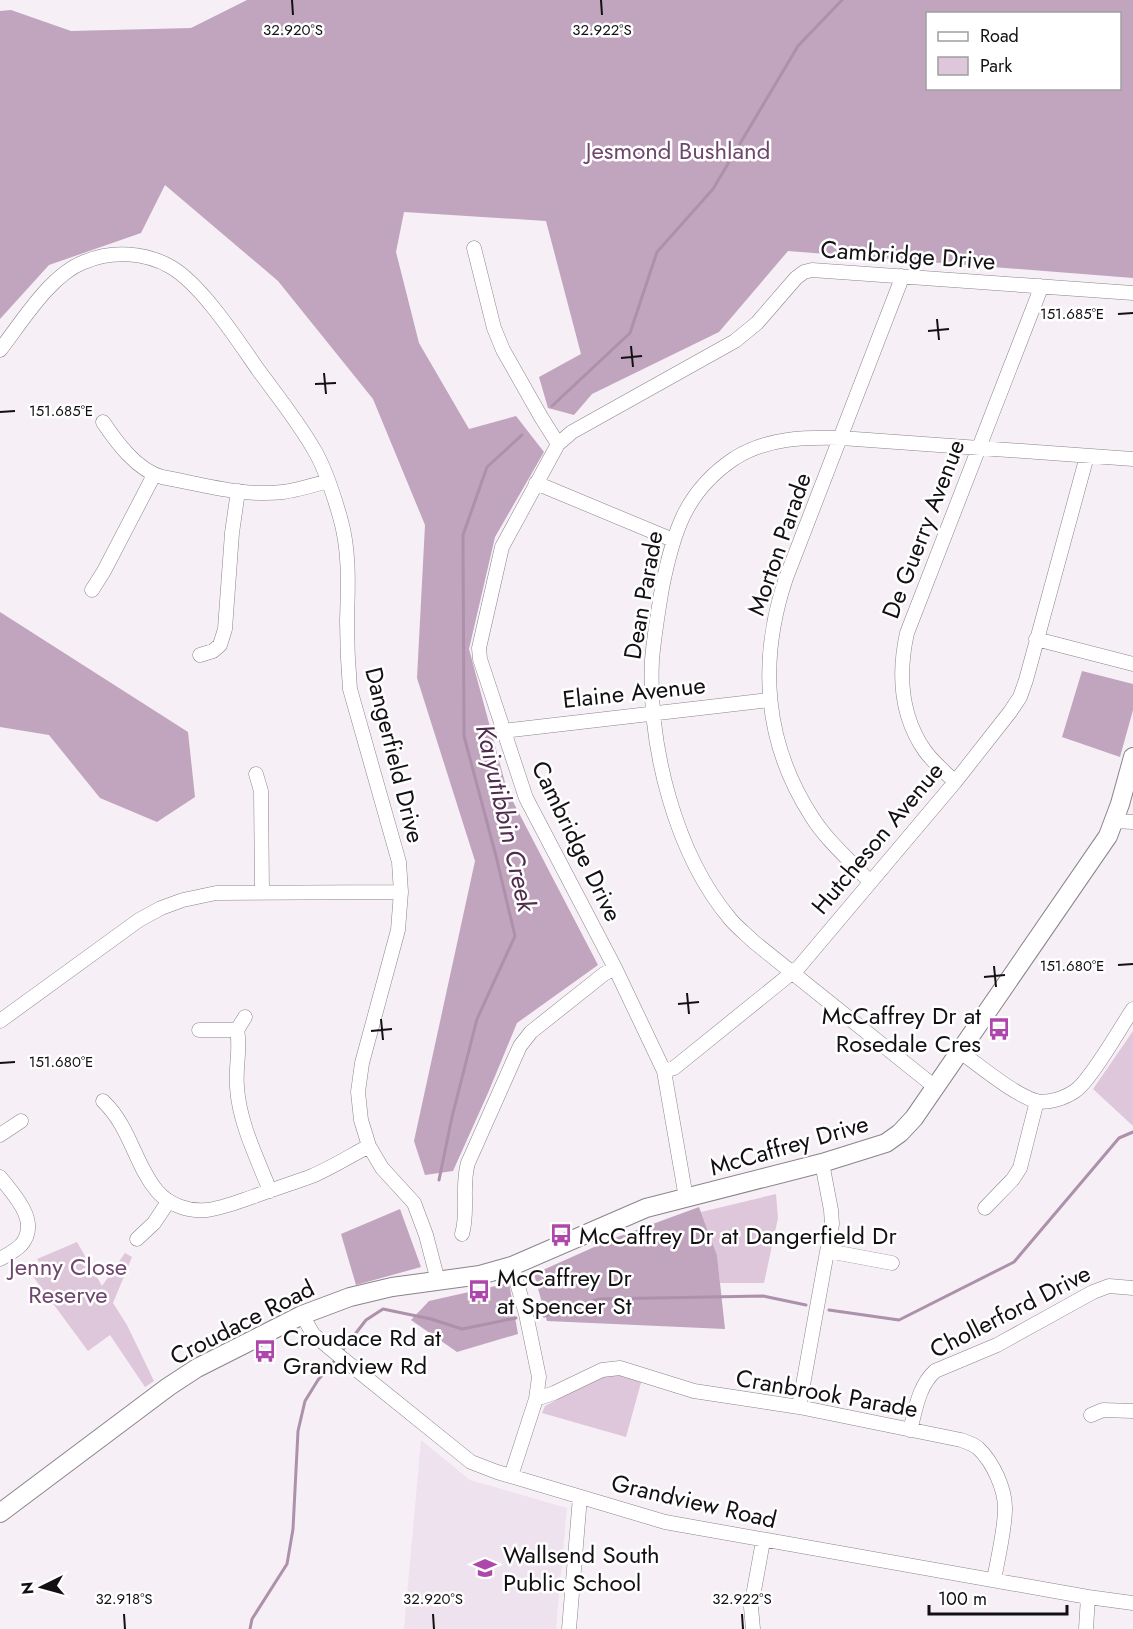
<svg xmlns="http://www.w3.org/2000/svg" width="1133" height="1629" viewBox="0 0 1133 1629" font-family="Jost,sans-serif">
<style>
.built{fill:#eee2ee}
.green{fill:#dec6db}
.forest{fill:#c1a4be;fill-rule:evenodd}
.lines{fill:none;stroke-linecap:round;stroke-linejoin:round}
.stream{stroke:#ad91aa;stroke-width:3}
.minor-casing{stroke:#8b848b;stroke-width:15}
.major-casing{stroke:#8b848b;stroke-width:20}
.minor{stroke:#fff;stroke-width:14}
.major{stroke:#fff;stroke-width:18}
.ticks{fill:none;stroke:#121012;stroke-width:2}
.labels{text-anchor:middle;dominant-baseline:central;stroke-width:5;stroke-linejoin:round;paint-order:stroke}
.park-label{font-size:24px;fill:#6f466d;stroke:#fff}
.street-label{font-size:24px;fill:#121012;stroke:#fff}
.poi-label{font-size:24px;fill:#121012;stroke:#fff;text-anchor:start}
.water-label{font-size:26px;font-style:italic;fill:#522c50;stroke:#fff}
.ticks-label{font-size:15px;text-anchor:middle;fill:#121012;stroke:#fff;stroke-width:5;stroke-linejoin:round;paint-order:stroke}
</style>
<rect width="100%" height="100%" fill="#f6eff6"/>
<path class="built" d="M421,1440l49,40 97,28 -11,121h-152z"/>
<path class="green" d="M1133,1031v95l-40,-37z
M776,1194l2,24 -14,65h-44l-3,-28 -16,-43z
M77,1242l25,44 23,-33 7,4 -19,46 14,22 27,56 -9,6 -35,-52 -22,16 -59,-80 11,-8 -3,-4z
M609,1373l33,6 -16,58 -84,-24 3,-7z"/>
<path class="forest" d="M247,0h886v278l-345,-27 -69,81 -127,62 -18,21 -26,-7 -9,-31 42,-23 -35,-133 -142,-9 -8,40 23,91 50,86 47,-13 28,36 -49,85 -26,112 38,141 91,175 -81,58 -29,70 -35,78 -28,4 -11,-34 61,-280 -58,-183 8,-153 -52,-126 -95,-118 -113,-96 -24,48 -92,32 -49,54v-308l11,-1 60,21 120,-3zM928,14h192v74h-192z
M0,612l188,120 7,65 -38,25 -57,-24 -51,-63 -49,-8z
M1082,671l51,13v26l-13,47 -58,-20z
M699,1207l18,48 8,74 -178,-8 -13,-47 78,-35z
M400,1209l21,58 -65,18 -15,-51z
M509,1283l9,51 -61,18 -46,-32 18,-19z"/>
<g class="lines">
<path class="stream" d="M552,406l78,-73 27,-81 56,-63 85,-143 44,-46
M439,1180l13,-63 25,-98 38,-83 -19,-80 -32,-120 -1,-201 24,-68 35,-32
M829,1310l70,10 115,-58 105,-124 14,-6
M544,1316l55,-17 164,-3 43,9
M342,1351l24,-31 17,-11 48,10 31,10 54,-11
M250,1629l2,-10 35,-55 6,-35 5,-98 7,-30 13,-21 18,-21"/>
<g class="minor-casing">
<path id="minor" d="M474,248l20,80 9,22 38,67 17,27
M0,350c22,-28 50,-75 84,-88 28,-12 61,-10 87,5 31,18 67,74 88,104 20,27 41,53 57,82 11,20 18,43 24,64 10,34 8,69 7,104 0,23 1,45 3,68l49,173 2,30 -3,38 -36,133 -4,29 3,28 8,26 13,22 32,35 12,32 12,46
M103,422c14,21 34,48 59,55 39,7 81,20 121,15 15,-2 31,-7 45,-11
M536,483l137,57
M92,590l12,-19 50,-96
M1036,639l97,25
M200,655l13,-4 7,-6 5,-16 7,-96 6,-42
M503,731l266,-31
M256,774l5,17 1,100
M955,782c-10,-10 -22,-20 -30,-31 -25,-36 -27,-77 -18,-118l132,-340 1,-7
M1114,821l19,1
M870,882c-19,-21 -43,-41 -58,-65 -48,-74 -54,-156 -26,-239l114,-295 1,-7
M245,1017l-8,13c4,19 -2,37 0,57 2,35 20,71 33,104
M0,1021l139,-101 22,-12 22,-8 33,-7 185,-1
M199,1030h38
M959,1051c20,14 54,43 77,50 11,3 29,-3 39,-10 16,-11 45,-63 58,-82
M664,1071l-49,-103 -89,-170 -46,-139 -1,-11 23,-101 56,-103 14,-12 163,-91 22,-18 39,-45 8,-6 8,-2 321,23
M935,1087l-181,-145c-7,-7 -16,-14 -23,-22 -56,-66 -83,-174 -79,-260 2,-24 6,-48 10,-72 11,-55 23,-97 73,-130 32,-20 69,-21 106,-20l292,21
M103,1101c28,27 31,62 54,90 12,14 32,21 50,19 16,-2 33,-9 48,-14 19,-7 38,-13 57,-20 19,-8 38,-20 57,-30
M0,1135l21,-14
M0,1177c14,18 41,45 21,68 -6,6 -14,10 -21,14
M686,1198l-22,-127 10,-3 125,-101 156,-185 55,-70 10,-15 6,-17 61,-224
M985,1208l28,-29 7,-11 17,-67
M462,1234c7,-23 -1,-48 6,-71l52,-117 11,-14 73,-58 11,-6
M137,1239l17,-16 14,-21
M828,1251l64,12
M302,1315l11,19 19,16 139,112 26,10 168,50 423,75 45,6
M536,1399l18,-6 48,-23 18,-2 74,23 105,16 162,33c6,2 12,4 17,8 15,14 28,42 27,63 -1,23 -7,46 -11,69
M799,1407l33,-183 -1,-14 -9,-47
M1091,1415l12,-5 30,1
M910,1430c6,-21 8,-43 25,-59l62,-26 96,-53 16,-6 24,2
M511,1476l25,-77 3,-22 -13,-63 -14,-48
M569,1629l11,-132
M753,1629l-2,-22 12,-66
M1086,1629l2,-32"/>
</g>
<g class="major-casing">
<path id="major" d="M0,1513l168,-126 29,-19 105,-53 48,-18 42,-10 88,-12 32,-9 134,-58 176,-45 64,-20 14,-10 14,-15 194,-282 12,-32 13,-47"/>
</g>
<use href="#minor" class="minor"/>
<use href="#major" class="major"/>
</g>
<path class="ticks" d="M292,0l1,15M601,0l1,15M1118,314l15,-1M937,319l2,21M928,331l21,-2M631,346l2,21M621,358l21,-2M324,373l2,21M315,384l21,-1M0,412l15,-1M1118,965l15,-1M994,966l2,21M984,977l21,-2M687,993l2,21M678,1004l21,-2M381,1019l2,21M371,1031l21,-2M0,1063l15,-1M124,1614l1,15M433,1614l1,15M742,1614l1,15"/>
<defs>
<g id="bus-bare" transform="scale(1.8)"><path d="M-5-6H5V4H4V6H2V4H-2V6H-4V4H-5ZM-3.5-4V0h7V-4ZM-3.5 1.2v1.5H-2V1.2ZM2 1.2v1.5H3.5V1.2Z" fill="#ae47ab" stroke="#fff" stroke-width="2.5" paint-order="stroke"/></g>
<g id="school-bare" transform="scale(1.8)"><path d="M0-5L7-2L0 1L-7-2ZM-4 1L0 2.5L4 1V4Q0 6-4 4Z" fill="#ae47ab" stroke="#fff" stroke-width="2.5" paint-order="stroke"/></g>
</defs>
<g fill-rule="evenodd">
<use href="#bus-bare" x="999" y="1029"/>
<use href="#bus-bare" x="561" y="1235"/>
<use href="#bus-bare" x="479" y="1291"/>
<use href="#bus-bare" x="265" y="1351"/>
<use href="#school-bare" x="485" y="1568"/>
</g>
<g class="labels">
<g class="park-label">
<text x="678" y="150">Jesmond Bushland</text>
<text x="68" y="1266">Jenny Close<tspan x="68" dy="28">Reserve</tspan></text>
</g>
<g class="street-label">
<text transform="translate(908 255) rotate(4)">Cambridge Drive</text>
<text transform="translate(923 529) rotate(-69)">De Guerry Avenue</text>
<text transform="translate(779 544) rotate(-71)">Morton Parade</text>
<text transform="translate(643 595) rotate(-80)">Dean Parade</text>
<text transform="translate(634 692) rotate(-6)">Elaine Avenue</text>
<text transform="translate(395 755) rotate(76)">Dangerfield Drive</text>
<text transform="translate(877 838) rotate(-50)">Hutcheson Avenue</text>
<text transform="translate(577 841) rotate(64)">Cambridge Drive</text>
<text transform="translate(789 1145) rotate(-16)">McCaffrey Drive</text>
<text transform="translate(1010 1311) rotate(-27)">Chollerford Drive</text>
<text transform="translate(242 1322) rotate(-27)">Croudace Road</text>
<text transform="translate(827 1393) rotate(10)">Cranbrook Parade</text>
<text transform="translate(694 1501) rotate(13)">Grandview Road</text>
</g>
<g class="poi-label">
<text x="981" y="1015" text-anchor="end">McCaffrey Dr at<tspan x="981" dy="28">Rosedale Cres</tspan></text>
<text x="579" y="1235">McCaffrey Dr at Dangerfield Dr</text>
<text x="497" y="1277">McCaffrey Dr<tspan x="497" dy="28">at Spencer St</tspan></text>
<text x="283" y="1337">Croudace Rd at<tspan x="283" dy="28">Grandview Rd</tspan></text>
<text x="503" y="1554">Wallsend South<tspan x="503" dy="28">Public School</tspan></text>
</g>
<g class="water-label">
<text transform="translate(506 818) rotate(77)">Kaiyutibbin Creek</text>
</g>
</g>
<g class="ticks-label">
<text x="293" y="35">32.920°S</text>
<text x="602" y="35">32.922°S</text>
<text x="1072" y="319">151.685°E</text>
<text x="61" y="416">151.685°E</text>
<text x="1072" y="971">151.680°E</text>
<text x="61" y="1067">151.680°E</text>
<text x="124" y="1604">32.918°S</text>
<text x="433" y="1604">32.920°S</text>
<text x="742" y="1604">32.922°S</text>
</g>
<rect x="926" y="12" width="195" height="78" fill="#ffffff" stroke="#a09fa0" stroke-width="1.5"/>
<rect x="938" y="32" width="30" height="9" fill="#ffffff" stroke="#a09fa0" stroke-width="1.5"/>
<text x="980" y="42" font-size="18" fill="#121012">Road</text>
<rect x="938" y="57" width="30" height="18" fill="#dec6db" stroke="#a09fa0" stroke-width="1.5"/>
<text x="980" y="72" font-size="18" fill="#121012">Park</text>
<g transform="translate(42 1587) rotate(265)" stroke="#ffffff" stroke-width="4.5" paint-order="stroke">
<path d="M0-4.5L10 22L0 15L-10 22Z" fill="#121012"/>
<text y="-9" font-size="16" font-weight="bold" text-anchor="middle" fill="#121012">N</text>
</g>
<path d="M929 1605v9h138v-9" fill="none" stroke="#121012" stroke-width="3"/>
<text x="938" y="1605" font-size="18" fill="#121012" stroke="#ffffff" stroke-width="4.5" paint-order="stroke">100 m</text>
</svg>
